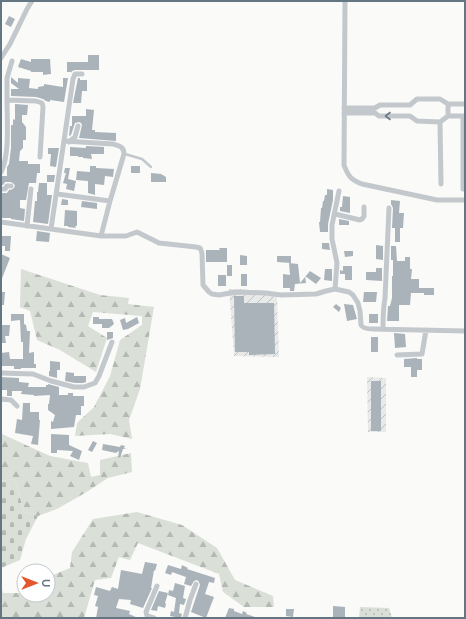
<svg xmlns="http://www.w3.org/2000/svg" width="466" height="619" viewBox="0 0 466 619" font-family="Lato,sans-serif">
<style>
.industrial{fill:url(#industrial-furrows)}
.grass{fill:url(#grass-dots)}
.forest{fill:url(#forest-firs)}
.cemetery{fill:url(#cemetery-stones)}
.building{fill:#aab3b9}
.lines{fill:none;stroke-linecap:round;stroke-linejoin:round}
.lane{stroke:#c3c8cc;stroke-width:2.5}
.street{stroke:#c3c8cc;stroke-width:5}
.oneway{stroke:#6a7a87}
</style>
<defs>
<pattern id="industrial-furrows" width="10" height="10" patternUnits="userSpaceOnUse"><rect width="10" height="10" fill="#e8e9e9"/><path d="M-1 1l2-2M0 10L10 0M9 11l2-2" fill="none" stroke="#c0c1c2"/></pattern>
<pattern id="grass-dots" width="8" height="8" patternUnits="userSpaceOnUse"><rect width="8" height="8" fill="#dadfd7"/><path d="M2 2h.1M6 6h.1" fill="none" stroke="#b4b9b4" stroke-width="1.8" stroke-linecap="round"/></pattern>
<pattern id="forest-firs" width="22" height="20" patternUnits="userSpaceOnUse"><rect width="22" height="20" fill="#dadfd7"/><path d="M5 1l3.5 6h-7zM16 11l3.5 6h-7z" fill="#b4b9b4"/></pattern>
<pattern id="cemetery-stones" width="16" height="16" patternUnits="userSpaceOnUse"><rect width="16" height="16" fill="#dadfd7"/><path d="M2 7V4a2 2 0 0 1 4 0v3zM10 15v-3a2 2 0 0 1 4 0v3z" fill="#b4b9b4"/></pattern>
</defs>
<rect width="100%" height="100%" fill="#fafaf8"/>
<path class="industrial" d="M229,289h16l32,7 2,61 -45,-1z
M367,377l19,1v54h-18z"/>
<path class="grass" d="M360,607l29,1 3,10h-33z"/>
<path class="forest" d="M21,269l79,26 29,3 -1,6 26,3 -14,82 -11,31 3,19 -22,-5 -35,2 2,-13 17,-16 16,-31 10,-36 22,-15v-9l-49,-4 -5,14 19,12 -11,34 -36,-22 -23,-10 -7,-29 -10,-4z
M2,434l48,22 38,7 3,14 9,-2v-15l31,-7 1,19 -24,6 -23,15 -28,16 -19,7 -14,-4 -9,-33 -14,2z
M137,512l45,13 35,23 18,32 38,16 1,11h-30l-21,-15 -4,-18 -81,-31 -8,17 -11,-3 -8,21 -16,2 -11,38h-83v-33l2,8h21v2h24v-18l22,-9 2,-16 21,-33z"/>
<path class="cemetery" d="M15,479l9,33 14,4 -12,23 -6,21 -19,8v-87z"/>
<path class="building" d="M9,16l6,3 -4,8 -6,-3z
M88,55h11v15h-24l-3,1 -1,2v-1h-4v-10h21z
M21,59l10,3v-3h19l1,15 -8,1v-3h-12v-1l-13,-4z
M11,77l7,6v-5l12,1 -1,9 9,1v-2l6,-1v-2l19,3v-9h5l-4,24 -14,-2v2l-4,-1 -3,-2 -7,-2 -25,-1v-7h8l-8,-6z
M78,78h2v2h7v11h-5l-1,12h-8z
M15,104l13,1 -1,10h-5v7l4,5v13h-3v8l-3,3 -1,10h9v3h12v9h-3l-1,10h-7l-3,17h-6v8l5,1 -1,12 -13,-2v-1h-10v-25h6l2,-3 4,-1 2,-3 -1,-2 -3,-2h-6l-2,3h-2v-9h6v-9l2,-3 2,-16v-23h2v-6l2,1z
M86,109l8,1 -2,20h3v2l21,1v8l-37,-3 3,-13 -1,-2 -2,-1 -4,1 -4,12 -2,1 1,-10h2v-10h14z
M86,146l18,1v7h-13l1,5 -9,-1v-1h-5v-1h-8v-9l16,1z
M48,148h11l-3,19 -6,-1 1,-12h-3z
M90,166h6v2l18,1 -1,8 -8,-1 -1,9 -9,-1v11l-7,-2v-12l-12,-1 1,-9 13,1z
M131,166h9v7h-9z
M65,168h5l-2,11 8,2 -2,10 -8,-2 1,-5 -4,-1 3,-10h-2z
M151,173l10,1 5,3v5h-15z
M47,175h8l-1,7h-7z
M39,183h8v12h5l-4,29 -15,-2 2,-21h2v-9h1z
M327,189l6,1v10l-5,24v8h-8l-1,-10h1l1,-14h1l1,-7h1l1,-6h2z
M343,196l7,1v16l-10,-2v-4h2z
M62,199l6,1v5h-7z
M391,200l9,1 -1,12h5l-1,15h-3v14h-5v-14h-3l1,-20 -2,-4z
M82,201l15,2v6l-16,-2z
M65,210l12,1v15h-2l1,2 -8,-1v-1h-4z
M339,219l10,2v4h-10z
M37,231l13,2 -1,9 -13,-1z
M1,236h10l-1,15h-5v-5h-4z
M322,243h7l1,7 -8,-1z
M376,245l7,1v14l-7,-1z
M391,246h5l1,15h8v-4h5v12h2l-1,10h8v9h15v7h-10v-2h-13l-1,12h-11v16h-12l1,-15h2l2,-8v-22h1v-16h-2z
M219,248h8v14h-21v-12h14z
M344,251h9v5l-8,1z
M1,254l9,4 -9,23z
M240,255l7,1v9h-7z
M277,256h14v7l-14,-1z
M289,263l9,1 2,19 10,-12 11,7 -5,6 -11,-8 1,7 -11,1 -1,7h-4v-3h-7v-14l7,1z
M227,265h5v11h-5z
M343,266h9v14h-7v-6h-5v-4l3,1z
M376,268h6v13l-16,-1v-8h10z
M325,269h7v12l-8,-1z
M241,274h6v12h-6z
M218,275h8v11h-8z
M1,292h4l-1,13h-3z
M364,292h13l-1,10h-13z
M234,296h10v7h30l1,51 -26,1v-3h-14z
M336,304l5,4 -2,4 -6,-5z
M344,304l9,1 4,14 -10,2z
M11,314h13v10l2,1 1,6h3l-1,22 5,-1v12h2v4h-15v1h-7v-3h-13v-13l8,-1 1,7h13v-17h-2l-1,-22 -9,1z
M369,314h9v9h-9z
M93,317h6v2h13l2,5 -5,4h-7v-4h-9z
M137,317l2,6 -11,6 -5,1 -3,-10 5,-2 1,5z
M1,325h9l-1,11h-4l1,7h-5z
M107,332h6v6l-6,2z
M394,333l11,1 1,13 -11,1z
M371,337h7v15h-7z
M417,358v1h5v11h-5v7h-6v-10h-7v-8z
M50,361l10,1v8h-3v8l-8,-2v-5h1z
M66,372l8,1v3h12v6l-3,1h-8l-10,-2z
M1,377l18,1v4l10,1 -1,4h18v-2h2v-1l11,3v8h9v-2h5v3h11v10h-3v9h-5l-2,12 -23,2v-8l2,1 2,-7 -7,-5v-6h1l1,-9 -16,1v-1l-13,-1 1,-3h-10v5h-5v-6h-6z
M371,381h10v50h-10z
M23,403h7v9h9v8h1l-2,25 -7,-1 2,-8 -18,-3 2,-14 5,1z
M51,434l18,1v10l13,6 -3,9 -9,-4 3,-5 -16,-1v3h-6z
M93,441l4,2 -5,9 -4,-2z
M103,444l17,3 1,-2 4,1 -1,2h3l-4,1 -3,9 -2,-1 1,-6 -2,1 -1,1 -14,-3z
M145,562l12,2 -2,7 -1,-1 -3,18h1l-9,20 -13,-4 1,-4 -12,-1 -3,9 14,3 -1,3 9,4h-42l2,-11 -3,-1 3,-10 -4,-1 2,-8 14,4 2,-4 6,2 3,-19 21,4z
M168,565l13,4 1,-4 6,3 -1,1 28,9 -1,5 -5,-1 -4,12 9,3 -8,21 -15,-6 9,-27 -1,-3 -2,-2 -3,1 -3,5 -7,-2 2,-7 -14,-5 -1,3 -6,-2z
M175,583l10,3 -2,12 3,1 -2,6 -4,-1 -1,9 3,1 -1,4 -11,-2 1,-5 3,1 2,-14 -8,-3 1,-5 4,1z
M159,591l9,2 -3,10 1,1 -1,4 -7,-2 -1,5 -6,-1z
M333,606l12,1v10h-12z
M229,608l5,1v2l8,3 1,-3 4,2 -1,1 9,3v1h-30z
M286,609h8l-1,8 -7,-1z"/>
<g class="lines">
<path class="lane" d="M125,154l17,5 9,8"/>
<path class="street" d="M345,1l-1,164c4,11 7,15 18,19l75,16h28
M1,58l9,-14 17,-35 5,-8
M7,100v-22l5,-17
M448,104v12
M344,108h31l5,-3h30l7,-6h23l8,5h17
M344,113h31l4,3h31l7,5 23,1 8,-6h17
M463,116v73h2
M440,122l1,62
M69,142l6,-5 3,-11
M1,172c9,-17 6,-52 6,-72l29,1 6,2 1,4 -3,50
M1,189h4l2,-3h4
M57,194l53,7
M335,214l25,6 2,-1 2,-3v-9
M1,222l100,14 9,-35 14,-47c0,-7 -4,-8 -11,-10l-49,-3
M27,226l4,-37
M51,229l22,-150 2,-5h7
M101,236h25l11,-4 22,11 37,4 4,1 2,5 1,32 6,7 3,2 7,1 17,-3 30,1 15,2 35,-1 10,-3 9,-2 14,3 4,3 5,8 2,8 1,14c2,4 8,4 12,4l92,2
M335,289l2,-26 -5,-24v-14l7,-34
M383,329c0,-11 0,-20 2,-31l4,-90
M397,355l25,-1 4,-24
M1,373l32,1 18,7 23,6h10l11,-4 4,-7 13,-34
M1,399l10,1 6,6
M154,618l-7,-2 -1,-4 11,-26
M185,618l5,-18 6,-16"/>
</g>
<defs><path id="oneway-chevron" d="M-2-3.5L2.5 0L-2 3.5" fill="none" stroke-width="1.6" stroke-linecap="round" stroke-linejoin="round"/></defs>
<use class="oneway" href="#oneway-chevron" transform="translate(388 116) rotate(180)"/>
<rect width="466" height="619" fill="none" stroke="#657683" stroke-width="4"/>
<g transform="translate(36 583) rotate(90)"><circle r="19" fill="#ffffff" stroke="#c1c8cd"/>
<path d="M0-3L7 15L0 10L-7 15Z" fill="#e4572e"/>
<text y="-6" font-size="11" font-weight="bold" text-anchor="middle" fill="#657683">U</text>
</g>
</svg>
